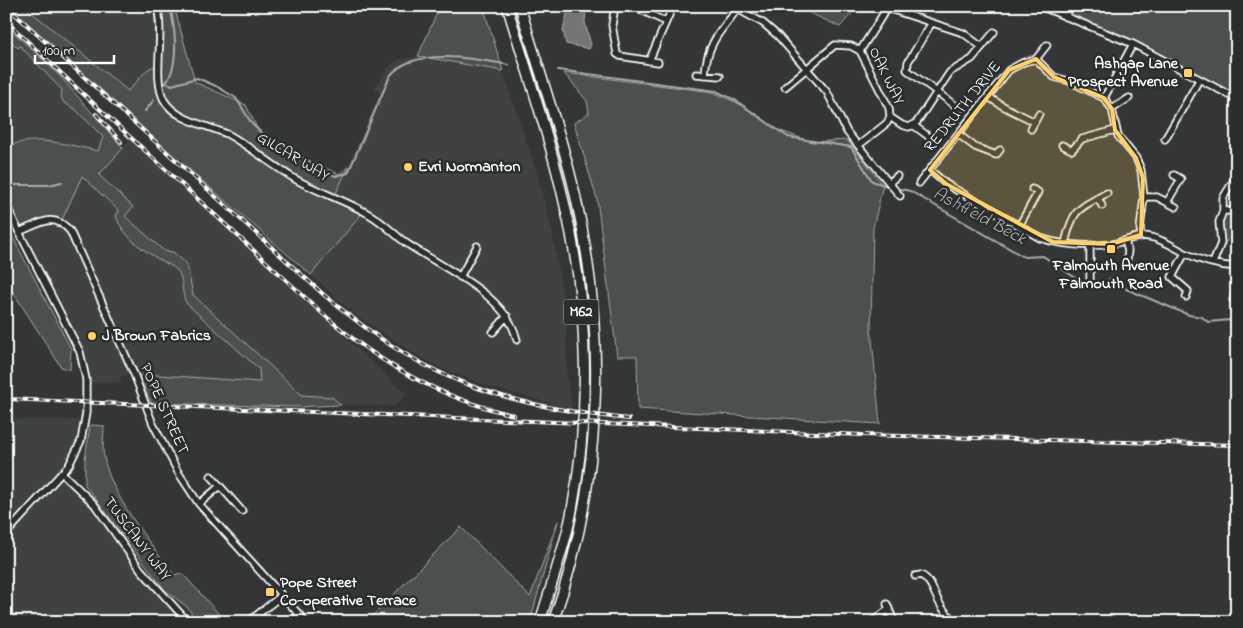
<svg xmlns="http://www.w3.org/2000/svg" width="1243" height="628" viewBox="0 0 1243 628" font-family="'Indie Flower',sans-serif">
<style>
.built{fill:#404243}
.green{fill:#4c4f50;stroke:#a6a7a8}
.water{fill:#737576;stroke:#abacad}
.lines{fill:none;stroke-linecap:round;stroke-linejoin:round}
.stream{stroke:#abacad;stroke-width:2}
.minor-casing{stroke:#fff;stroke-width:9}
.highway-casing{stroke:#fff;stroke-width:12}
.minor{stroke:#2a2d2e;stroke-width:5.5}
.highway{stroke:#2a2d2e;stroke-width:9}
.rail-casing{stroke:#fff;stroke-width:4}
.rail{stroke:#2a2d2e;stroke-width:2;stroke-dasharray:5.5;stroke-linecap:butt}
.marked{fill:#ffd166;fill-opacity:0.2;stroke:#ffd166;stroke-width:4;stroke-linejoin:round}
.poi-dot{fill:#ffd166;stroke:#2a2d2e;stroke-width:2}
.labels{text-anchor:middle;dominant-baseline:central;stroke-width:5;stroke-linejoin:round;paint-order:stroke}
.shield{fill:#2a2d2e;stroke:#bfc0c0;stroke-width:1}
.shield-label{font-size:15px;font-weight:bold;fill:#fff}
.poi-label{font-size:16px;font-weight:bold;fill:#fff;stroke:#2a2d2e;text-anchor:start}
.street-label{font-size:16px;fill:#fff;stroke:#2a2d2e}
.water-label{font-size:18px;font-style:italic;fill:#b2b3b4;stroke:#2a2d2e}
</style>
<rect width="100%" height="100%" fill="#333536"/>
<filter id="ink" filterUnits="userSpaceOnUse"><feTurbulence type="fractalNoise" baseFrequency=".02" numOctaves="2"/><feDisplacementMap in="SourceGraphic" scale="10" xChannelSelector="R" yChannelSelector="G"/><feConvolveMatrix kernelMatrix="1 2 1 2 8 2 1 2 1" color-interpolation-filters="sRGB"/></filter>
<g filter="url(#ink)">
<path class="built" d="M24,6h133l2,58 -11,5 -20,22z
M6,37l11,11 3,-2 43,44 -1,3 6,13 7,3 28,28 -4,14 -62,-11 -15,1 -16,6z
M418,56l85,15 35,105 14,55 14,85 1,61 5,32 -82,-22 -49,-19 -24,-13 -63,-41 -43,-39 53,-64 -30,-14 46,-103 -5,-7 14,-20 9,-7z
M130,140l277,254 -12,12 -54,-1 -9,-8 -30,-1 -109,-101 -6,-31 -23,-12 -39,-36 7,-9 -34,-32z
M81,175l38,37v14l5,6 19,17 33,20 4,7 5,25 74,68 1,13 -115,-8 -26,2 3,7 -22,-1 -14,4 -2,-20 -65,-134 30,-13 12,3z
M6,419l72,1 7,2v6l-22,46 21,19 34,47 70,82h-182z"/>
<path class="green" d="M9,6h15l104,85 20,-22 11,-5 -2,-58h17l21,76 51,23 11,23 10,12 13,8 59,26 10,-8 -15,31 30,14 -53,64 -137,-119z
M440,6h43l20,65 -85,-15z
M795,6h63l-18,21z
M1072,6h165v91l-169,-82z
M6,25l53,50 64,73 -24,27 34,32 -8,9 39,35 9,1 14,12 6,31 109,100 30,2 9,8 -44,2 -146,-4 -12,-27 6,-2 115,8 -1,-13 -72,-65c-7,-10 -2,-24 -10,-34 -4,-4 -12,-7 -17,-10 -18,-11 -37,-23 -44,-44l3,-5 -37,-35 -21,46 -12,-3 -30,13 -13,-28v-57c30,-13 62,-2 92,4l5,-14 -28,-28 -11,-6 -3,-6 1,-7 -42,-44 -2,2 -12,-11z
M564,73l149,19 33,15 32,23 34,12 35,-2 36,45 -10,43 -2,101 9,95 -242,-15 -1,-53h-20l-20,-157 -23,-76 15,-10 -2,-12z
M1226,213h11v14l-11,15 -3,-1 -1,-20z
M6,224l65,125 -1,21 -9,-3 -55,-86z
M90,425l14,1c0,10 -2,22 0,31 6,37 48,89 70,118l8,-2 44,49h-28l-11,-15 -22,-17 -80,-105v-26z
M558,521l-28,101h-164l95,-95 69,70z"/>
<path class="water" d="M569,6h17l-1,17 6,22 -2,4 -23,-5 -3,-14z"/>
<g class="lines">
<path class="stream" d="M558,70l158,21 19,9 53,37 63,10 21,34 15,5
M167,83l5,2 25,-7 19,8 20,12 16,26 14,13 69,39 13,-3 42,-97c22,-30 88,-17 119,-11
M165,84c15,-19 10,-55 5,-78
M145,111l9,-11
M14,185h35l13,-3
M901,189l9,2 114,66 19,-1 40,27h20l8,-5 7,2 8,9 63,26 13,2 6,5 22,-2 7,2"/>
<g class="minor-casing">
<path id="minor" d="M157,6c8,30 -5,72 7,94 12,21 44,25 65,35 23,13 43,30 66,44 23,13 49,21 72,34 15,8 26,20 39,30 36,25 101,51 111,97
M615,6l-3,19 5,29 3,2 38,6
M732,6l31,17 15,13 49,56 20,40 53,64
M1040,6l93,38 104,55
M641,10l25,12
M1065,17l5,-11
M931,24l-23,38 -1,8 53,39
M1133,44l-29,54 8,11 6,27 18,22 5,12 3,27 -4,32 1,6
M860,51l27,-43 76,25 19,14
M1036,59l11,-14
M649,61l24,-55
M696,74l24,2
M705,75c1,-29 14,-43 32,-65
M785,87l50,-42 16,1 9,5 29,57 1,9 12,8 7,2 8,-5 33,-50 22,-13 22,-27
M989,97c14,11 29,16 46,25
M1112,109l17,-11
M913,125l19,14
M1031,129l8,-15
M958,134l17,13 21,8 4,-5
M1165,139l34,-59
M859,145l28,-22 3,-6
M1062,145l10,5 10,-11 33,-9
M930,170l16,14 94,54c22,7 49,9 72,6 13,-2 25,-10 38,-7 12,2 24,10 35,16 16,8 34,13 52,14
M889,183l8,-7
M919,183l90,-113 15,-8 12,-3 18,18 15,4 35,17
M1144,197h13l19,10
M1098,198l4,8
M1167,202l14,-23 -7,-4
M6,204l13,28c20,-8 34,-21 51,-1l64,143 19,50 25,48 21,32 107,118
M1223,211h14
M1019,226l19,-34 -6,-3
M1125,241l3,10 -2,15
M1065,243c9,-36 12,-33 42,-50
M1185,253l-13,24 16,14 -2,6
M1213,263l8,-20 -2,-21 4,-11v-13l14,-23
M460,277l17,-31
M1090,280v-35
M1233,300l4,-13
M493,332l14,-16
M63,474l31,30 47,66 47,52
M211,476l9,10
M199,504l21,-18 22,25
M6,534l63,-69 12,-24 5,-28v-34l-6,-27 -61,-120
M915,576l6,-1c16,8 12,33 37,47
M887,604l7,18
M248,622l33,-26
M872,622l17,-13"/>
</g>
<g class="highway-casing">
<path id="highway" d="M507,6c20,66 43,132 58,200 24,102 26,212 5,314 -8,35 -20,68 -30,102
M520,6c18,63 41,125 55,188 33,142 27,291 -22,428"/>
</g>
<use href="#minor" class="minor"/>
<use href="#highway" class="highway"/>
<g class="rail-casing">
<path id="rail" d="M6,6l318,289c28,23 57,46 90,64 65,38 141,52 215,60
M6,21l74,70 242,222c55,49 118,86 192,102
M96,114l25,28
M6,399l857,36 374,10"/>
</g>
<use href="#rail" class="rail"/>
</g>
</g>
<path class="marked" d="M1036,59l18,18 50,21 8,11 3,21 21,28 7,20 -2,57 -30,9 -58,-2 -107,-58 -16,-14 79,-100z"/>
<g class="poi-dot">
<rect x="1183" y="68" width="10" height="10" rx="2.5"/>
<circle cx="408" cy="167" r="5"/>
<rect x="1106" y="244" width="10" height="10" rx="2.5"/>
<circle cx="92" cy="336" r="5"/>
<rect x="265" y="587" width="10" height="10" rx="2.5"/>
</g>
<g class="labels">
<rect class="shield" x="563.5" y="299.5" width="35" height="25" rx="4"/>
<g class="shield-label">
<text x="581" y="312">M62</text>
</g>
<g class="poi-label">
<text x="1178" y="64" text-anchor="end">Ashgap Lane<tspan x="1178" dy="18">Prospect Avenue</tspan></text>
<text x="418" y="167">Evri Normanton</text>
<text x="1111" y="266" text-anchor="middle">Falmouth Avenue<tspan x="1111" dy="18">Falmouth Road</tspan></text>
<text x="102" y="336">J Brown Fabrics</text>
<text x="280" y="583">Pope Street<tspan x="280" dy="18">Co-operative Terrace</tspan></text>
</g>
<g class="street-label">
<text transform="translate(886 76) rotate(64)">OAK WAY</text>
<text transform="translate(963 107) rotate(-51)">REDRUTH DRIVE</text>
<text transform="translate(293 157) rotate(31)">GILCAR WAY</text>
<text transform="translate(164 409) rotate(66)">POPE STREET</text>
<text transform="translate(137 539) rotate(53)">TUSCANY WAY</text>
</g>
<g class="water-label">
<text transform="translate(979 217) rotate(28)">Ashfield Beck</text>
</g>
</g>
<rect width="1243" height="628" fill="none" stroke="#2a2d2e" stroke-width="25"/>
<rect x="12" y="12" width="1218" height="603" fill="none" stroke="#fff" stroke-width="2" filter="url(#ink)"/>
<path d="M35 55v8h79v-8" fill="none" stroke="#ffffff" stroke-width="2.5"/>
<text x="42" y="55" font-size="15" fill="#ffffff" stroke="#2a2d2e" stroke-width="4" paint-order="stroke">100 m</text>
</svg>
